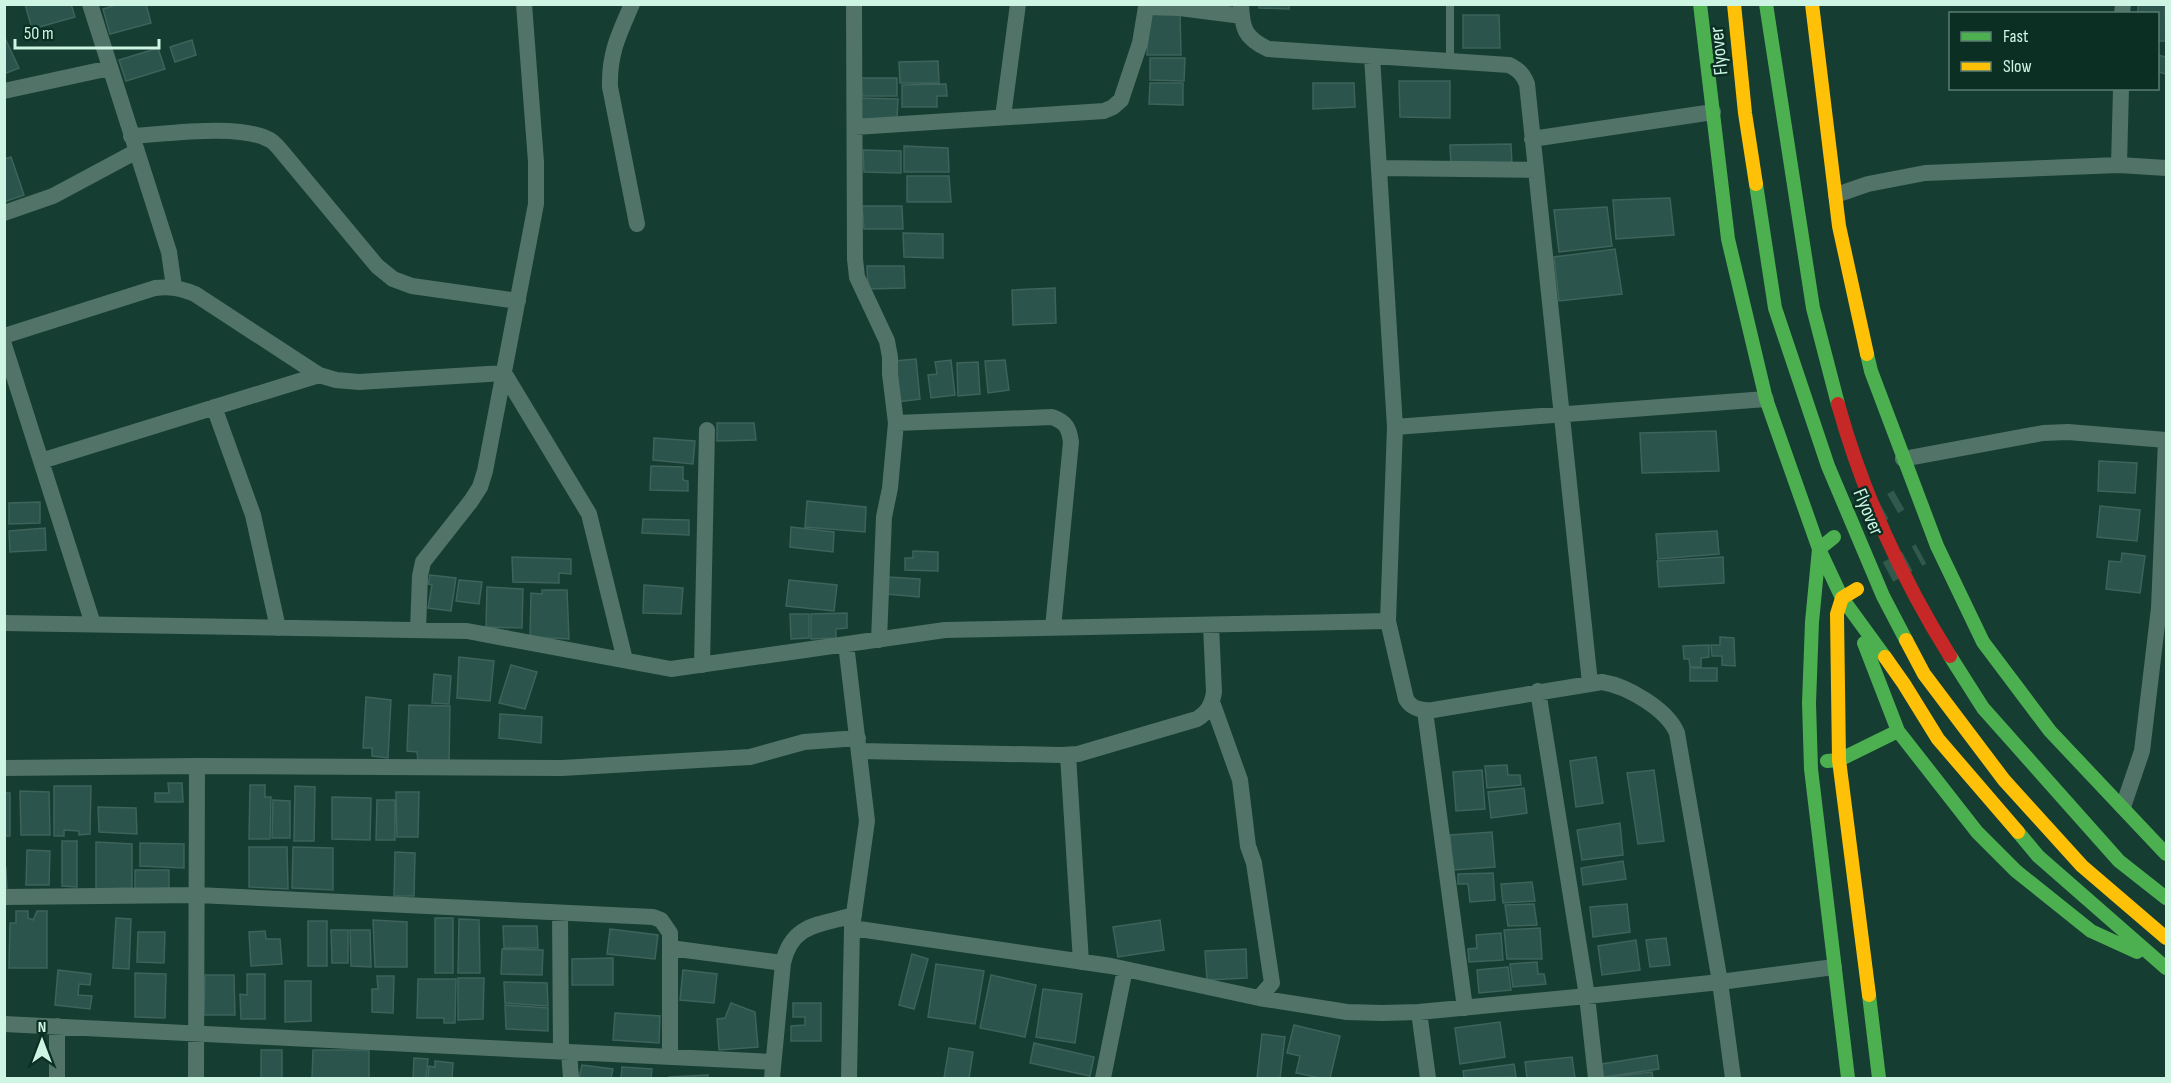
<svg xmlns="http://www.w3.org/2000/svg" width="2171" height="1083" viewBox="0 0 2171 1083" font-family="'Sofia Sans Condensed',sans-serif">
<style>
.building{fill:#2b544d;stroke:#3d635b;stroke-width:1.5}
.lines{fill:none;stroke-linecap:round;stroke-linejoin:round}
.secondary-tunnel{stroke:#31594c;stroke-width:22;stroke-dasharray:22 11;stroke-linecap:butt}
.lane{stroke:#527367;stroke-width:8}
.street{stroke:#527367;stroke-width:16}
.fast{stroke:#4caf50;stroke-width:14}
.slow{stroke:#ffc107;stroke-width:14}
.jam{stroke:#c62828;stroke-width:14}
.labels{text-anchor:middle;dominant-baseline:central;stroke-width:5;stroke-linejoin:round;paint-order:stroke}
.street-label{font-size:20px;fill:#cef5e4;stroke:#0b2f23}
</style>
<rect width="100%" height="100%" fill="#153d31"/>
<path class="building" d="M25,4h46l4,13 -43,12z
M119,4h27l5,19 -41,11 -7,-25z
M1259,4h30v5l-30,-1z
M2138,4h27l1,37h-8v-27h-20z
M1149,10l31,1 1,44h-34z
M1463,15h36l1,33h-37z
M4,36l15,32 -15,6z
M192,40l4,15 -21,7 -5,-15z
M158,48l7,21 -39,12 -7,-21z
M2158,55l8,2v17l-8,-2z
M1150,58h35l-1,23 -34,-1z
M938,61l1,22h-39l-1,-21z
M861,78h36v18h-35z
M1399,81h51v37l-50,-1z
M1150,83h33v22l-34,-1z
M1313,83h41l1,24 -42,2z
M946,84l1,12h-10v11h-35v-22z
M859,98l39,1 -1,20h-37z
M1511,144l1,21 -61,1 -1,-21z
M904,146l44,2 1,24h-45z
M863,150l38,1v22l-37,-1z
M11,157l13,38 -20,7v-43z
M907,176h42l2,26h-44z
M1670,198l4,37 -58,4 -3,-39z
M862,206h40l1,23h-39z
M1607,207l5,39 -53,6 -5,-42z
M903,233l40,1v24l-39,-1z
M1615,249l7,45 -63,7 -5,-44z
M867,266h37l1,22 -37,1z
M1055,288l1,35 -43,2 -1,-35z
M916,359l4,40 -22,3 -4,-41z
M951,360l4,35 -24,3 -3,-23 9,-1 -2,-12z
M1005,360l4,30 -21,3 -3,-32z
M978,362l2,32 -22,2 -1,-33z
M717,423h37l2,17 -39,1z
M1716,431l3,40 -77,2 -2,-40z
M654,438l41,3 -2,23 -40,-4z
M2099,461l38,2 -2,30 -37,-2z
M651,466l32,1v13l5,1v10l-38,-1z
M807,501l59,6 -1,25 -60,-5z
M40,502v21l-31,1v-21z
M2100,506l40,4 -3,31 -40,-4z
M643,519l46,1v15l-47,-2z
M791,527l43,5 -1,20 -43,-5z
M45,528l1,22 -36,2 -1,-21z
M1717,531l2,23 -61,5 -2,-25z
M913,551l25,1v19l-33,-1v-12h8z
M2122,553l23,3 -5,37 -34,-4 3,-28 12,1z
M512,557l59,2v15l-12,-1v10l-46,-1z
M1723,557l1,26 -65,4 -2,-26z
M430,575l26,3 -5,33 -23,-3 4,-23 -4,-1z
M888,577l32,2 -1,18 -32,-3z
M459,580l23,2 -3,22 -23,-3z
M789,580l48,5 -3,26 -48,-5z
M644,585l39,3 -2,26 -38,-1z
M487,587l36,2 -1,39 -36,-1z
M542,590h25l2,49 -39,-2 1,-44 11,1z
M847,613v15l-11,1v9l-25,1v-25z
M790,614h19v24l-18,1z
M1720,637l14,1 1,28 -13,-1v-9h-10l-1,-11h9z
M1709,645v12l-8,1v9h-11l-1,-8h-5l-1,-13z
M459,657l35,4 -4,40 -33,-3z
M511,665l26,7 -12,37 -26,-6z
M1690,668h27v13h-27z
M434,674l17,2 -2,28 -17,-1z
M366,697l25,3 -3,58 -16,-2v-8h-9z
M409,705l41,1 -1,57 -31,-2 -1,-9 -10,-1z
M500,714l42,3 -1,26 -42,-5z
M1596,757l7,46 -27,4 -6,-46z
M1507,765l1,10h12l1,10 -34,3 -2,-22z
M1482,770l3,39 -29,2 -3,-39z
M1654,770l10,71 -26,3 -11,-71z
M168,783h14l1,19h-28v-9h14z
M250,785h15v12h6l-1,42h-21z
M54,786h37l-1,48 -11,1v-4l-15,-1v6h-10z
M295,786l20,1 -1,54h-20z
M1524,788l3,25 -36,5 -3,-26z
M20,791l29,1 1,43h-29z
M396,792h23l-1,45h-21z
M4,793h6v43h-6z
M332,797l39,1 -1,42 -38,-1z
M273,800l17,1v37h-18z
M377,800h18v40h-19z
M98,807l38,1 1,26 -38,-2z
M1620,823l3,32 -41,5 -5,-30z
M1492,832l3,35 -42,3 -3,-35z
M62,841h15v46l-15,-1z
M96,842l36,2v44l-36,1z
M140,843l44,1v24l-44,-2z
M249,847h38l1,42 -39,-2z
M293,847l40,1v42l-41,-2z
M27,850l23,1 -1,34h-23z
M395,852l20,1 -1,43h-20z
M1623,861l3,18 -43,6 -2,-17z
M4,868h2l1,25h-3z
M135,870h34v21h-34z
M1493,873l2,27 -25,2 -2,-18h-10v-10z
M1532,882l3,19 -32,2 -2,-19z
M1534,904l3,21 -29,1 -3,-21z
M1627,904l3,28 -37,5 -3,-30z
M16,911h12v7l5,2 4,-9h10v57h-38l1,-45h6z
M116,918l15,1 -2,50 -16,-1z
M435,918h18v55h-18z
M459,919l20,1 1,53h-22z
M373,920l34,2v45h-32z
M1160,920l4,30 -46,7 -5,-30z
M308,921h19v45h-19z
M503,926h34l1,22h-34z
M1540,928l2,31h-35l-3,-29z
M610,929l48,6 -3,24 -48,-5z
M331,930h17v33h-16z
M350,930h20l1,37 -20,-1z
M265,931l1,8h14l2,25 -31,2 -2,-34z
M138,932h27l-1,31 -27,-1z
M1501,933l2,27 -34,2 -1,-13 9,-1 -1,-13z
M1666,938l4,27 -20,2 -4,-27z
M1636,940l4,30 -38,5 -4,-29z
M502,949l41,1 -1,25 -41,-1z
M1246,949l1,29 -40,2 -2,-29z
M912,954l16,5 -14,50 -15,-4z
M613,958v27h-41v-26z
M1537,962l1,12h6l2,10 -33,3 -3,-23z
M936,964l48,7 -9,53 -47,-7z
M1508,967l3,23 -32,3 -2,-23z
M58,970l33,4 -1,11 -11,-1 -1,11 14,1 -2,13 -35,-4z
M683,970l34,4 -3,29 -34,-3z
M135,973l31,1 -1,44 -30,-1z
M247,974h18v45h-24l-1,-25 7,1z
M205,975h29l1,40h-31z
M991,975l45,10 -11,52 -45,-9z
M377,976h17l-1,37 -21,-1v-23h6z
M458,978h26l-1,41 -25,1z
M418,979h38l-1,44h-11v-5h-27z
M285,981h26v40l-26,1z
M504,982l43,1 1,23 -43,-3z
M1043,989l39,5 -7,49 -39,-6z
M731,1003l24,9 3,35 -39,3 -2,-31 8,-1z
M793,1003h28v38h-30v-15l14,-1v-8h-12z
M505,1005l43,3v23l-42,-2z
M615,1013l45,3 -1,27 -46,-3z
M1500,1022l5,35 -45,7 -5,-36z
M1294,1025l46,11 -10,42h-10l-24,-5 4,-17 -13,-3z
M1262,1034l23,3 -5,41h-23z
M1034,1043l60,14 -4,19 -60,-13z
M949,1048l24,4 -4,26h-25z
M261,1050h21v28h-21z
M313,1050h56v28h-57z
M1657,1055l2,14 -56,8 -1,-13z
M1572,1057l3,21h-48l-2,-16z
M414,1058l14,1 -2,19h-13z
M435,1061l18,2 -1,15h-24l1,-12 6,1z
M1514,1064l2,13 -52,1 -1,-7z
M582,1065l31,4 -2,9h-32z
M622,1067l30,2 -1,9h-30z
M1652,1072l1,6h-43v-1z
M708,1075v3h-39v-1z"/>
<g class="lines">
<path class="secondary-tunnel" d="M1864,520l35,-20
M1888,572l33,-18"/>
<path class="lane" d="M1450,4v57"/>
<path class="street" d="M90,4l79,248 5,35
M632,4c-13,30 -23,49 -22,83l27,137
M854,4l1,255 2,18 30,64 3,16v17l6,49 -6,65 -6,29 -5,123
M1241,4c1,25 4,34 27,45l241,16c10,5 14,9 18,19l63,599
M2122,14l1,-10
M1372,56l23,371
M4,91l106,-23
M1003,117l15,-113
M855,127l249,-16 9,-4 8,-7 19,-57 6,-36 34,1 62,8
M131,136c36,-2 109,-13 139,4 5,3 9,8 13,13l94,113 16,13 19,7 106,15
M1532,139l181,-27
M2119,165l47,3
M1379,168l157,2
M1836,195l32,-11 57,-11 194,-8 2,-77
M4,213l49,-17 84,-45
M4,336l151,-48c15,-2 26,0 40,6l124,81 17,5 23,2 145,-9 85,141 36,146
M4,345l89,279
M214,407l39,108 25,113
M896,423l156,-6c14,5 17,11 19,25l-18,186
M1903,459l140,-26 25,-1 98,8
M41,461l278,-86
M1388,621l18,78c6,10 15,12 27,11l169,-28c25,4 65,27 75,51l43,249 13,96
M4,623l463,8 204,38 274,-39 443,-9 7,-194 371,-28
M418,630l2,-54 3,-14 48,-61 9,-14 5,-16 51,-267v-42l-12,-158
M846,644l21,177 -15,107 -3,150
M702,665l5,-235
M1538,691l49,305 9,82
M1212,702l28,78 8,66 6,17 18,120 -13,15
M1425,711l40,297
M859,751l203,4 16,-1 119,-35c11,-7 15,-14 17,-27l-3,-67
M1068,755l13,207
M4,768l193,-2 365,2 188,-11 54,-15 54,-4
M2123,807l19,-56 17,-143 7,-168
M4,897l193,-2 456,22 8,3 9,13v124
M560,913l1,138
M852,928l259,38 148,32 88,14 35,1 37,-1 168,-16 133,-14 114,-15
M670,948l113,15
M1419,1012l9,66
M4,1024l769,38
M57,1026v52
M569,1052l2,26
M196,1078l1,-312
M772,1078l11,-115c9,-40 37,-38 71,-48
M1103,1078l22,-109"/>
<path class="fast" d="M1700,4l28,235 38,160 53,150 23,49 43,59
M1766,4l47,304 25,96
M1756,184l19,124 53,158 55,130 23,44
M1867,354l4,17 66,175 46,96 67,89 116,123
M1834,537l-15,12 -7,73 -3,81 2,66 37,309
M1864,643l34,88
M1950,656l33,52 136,153 47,37
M1827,761l12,-1 59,-29 79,101 39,39 75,60 46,21
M2018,832l20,24 128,112
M1869,995l10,83"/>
<path class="slow" d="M1734,4l11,109 11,71
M1812,4l27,222 28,128
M1857,589l-15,9 -5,16 2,146 30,235
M1906,640l18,34 80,106 78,86 84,72
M1885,657l19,27 34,55 80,93"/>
<path class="jam" d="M1838,404c24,87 64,176 112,252"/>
</g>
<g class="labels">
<g class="street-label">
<text transform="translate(1719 51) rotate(-96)">Flyover</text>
<text transform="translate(1868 512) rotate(67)">Flyover</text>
</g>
</g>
<rect width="2171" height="1083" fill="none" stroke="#cef5e4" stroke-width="12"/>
<rect x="1949" y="12" width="210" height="78" fill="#0b2f23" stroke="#597e70" stroke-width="1.5"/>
<rect x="1961" y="32" width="30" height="9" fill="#4caf50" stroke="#597e70" stroke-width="1.5"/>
<text x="2003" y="42" font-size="18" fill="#cef5e4">Fast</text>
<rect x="1961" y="62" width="30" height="9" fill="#ffc107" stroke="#597e70" stroke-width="1.5"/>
<text x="2003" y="72" font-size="18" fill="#cef5e4">Slow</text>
<g transform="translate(42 1041)" stroke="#0b2f23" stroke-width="4.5" paint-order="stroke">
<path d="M0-4.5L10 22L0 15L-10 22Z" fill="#cef5e4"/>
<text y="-9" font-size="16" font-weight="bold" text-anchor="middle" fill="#cef5e4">N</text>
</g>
<path d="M15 39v9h144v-9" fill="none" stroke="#cef5e4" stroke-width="3"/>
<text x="24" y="39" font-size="18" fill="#cef5e4" stroke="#0b2f23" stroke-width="4.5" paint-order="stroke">50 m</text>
</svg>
